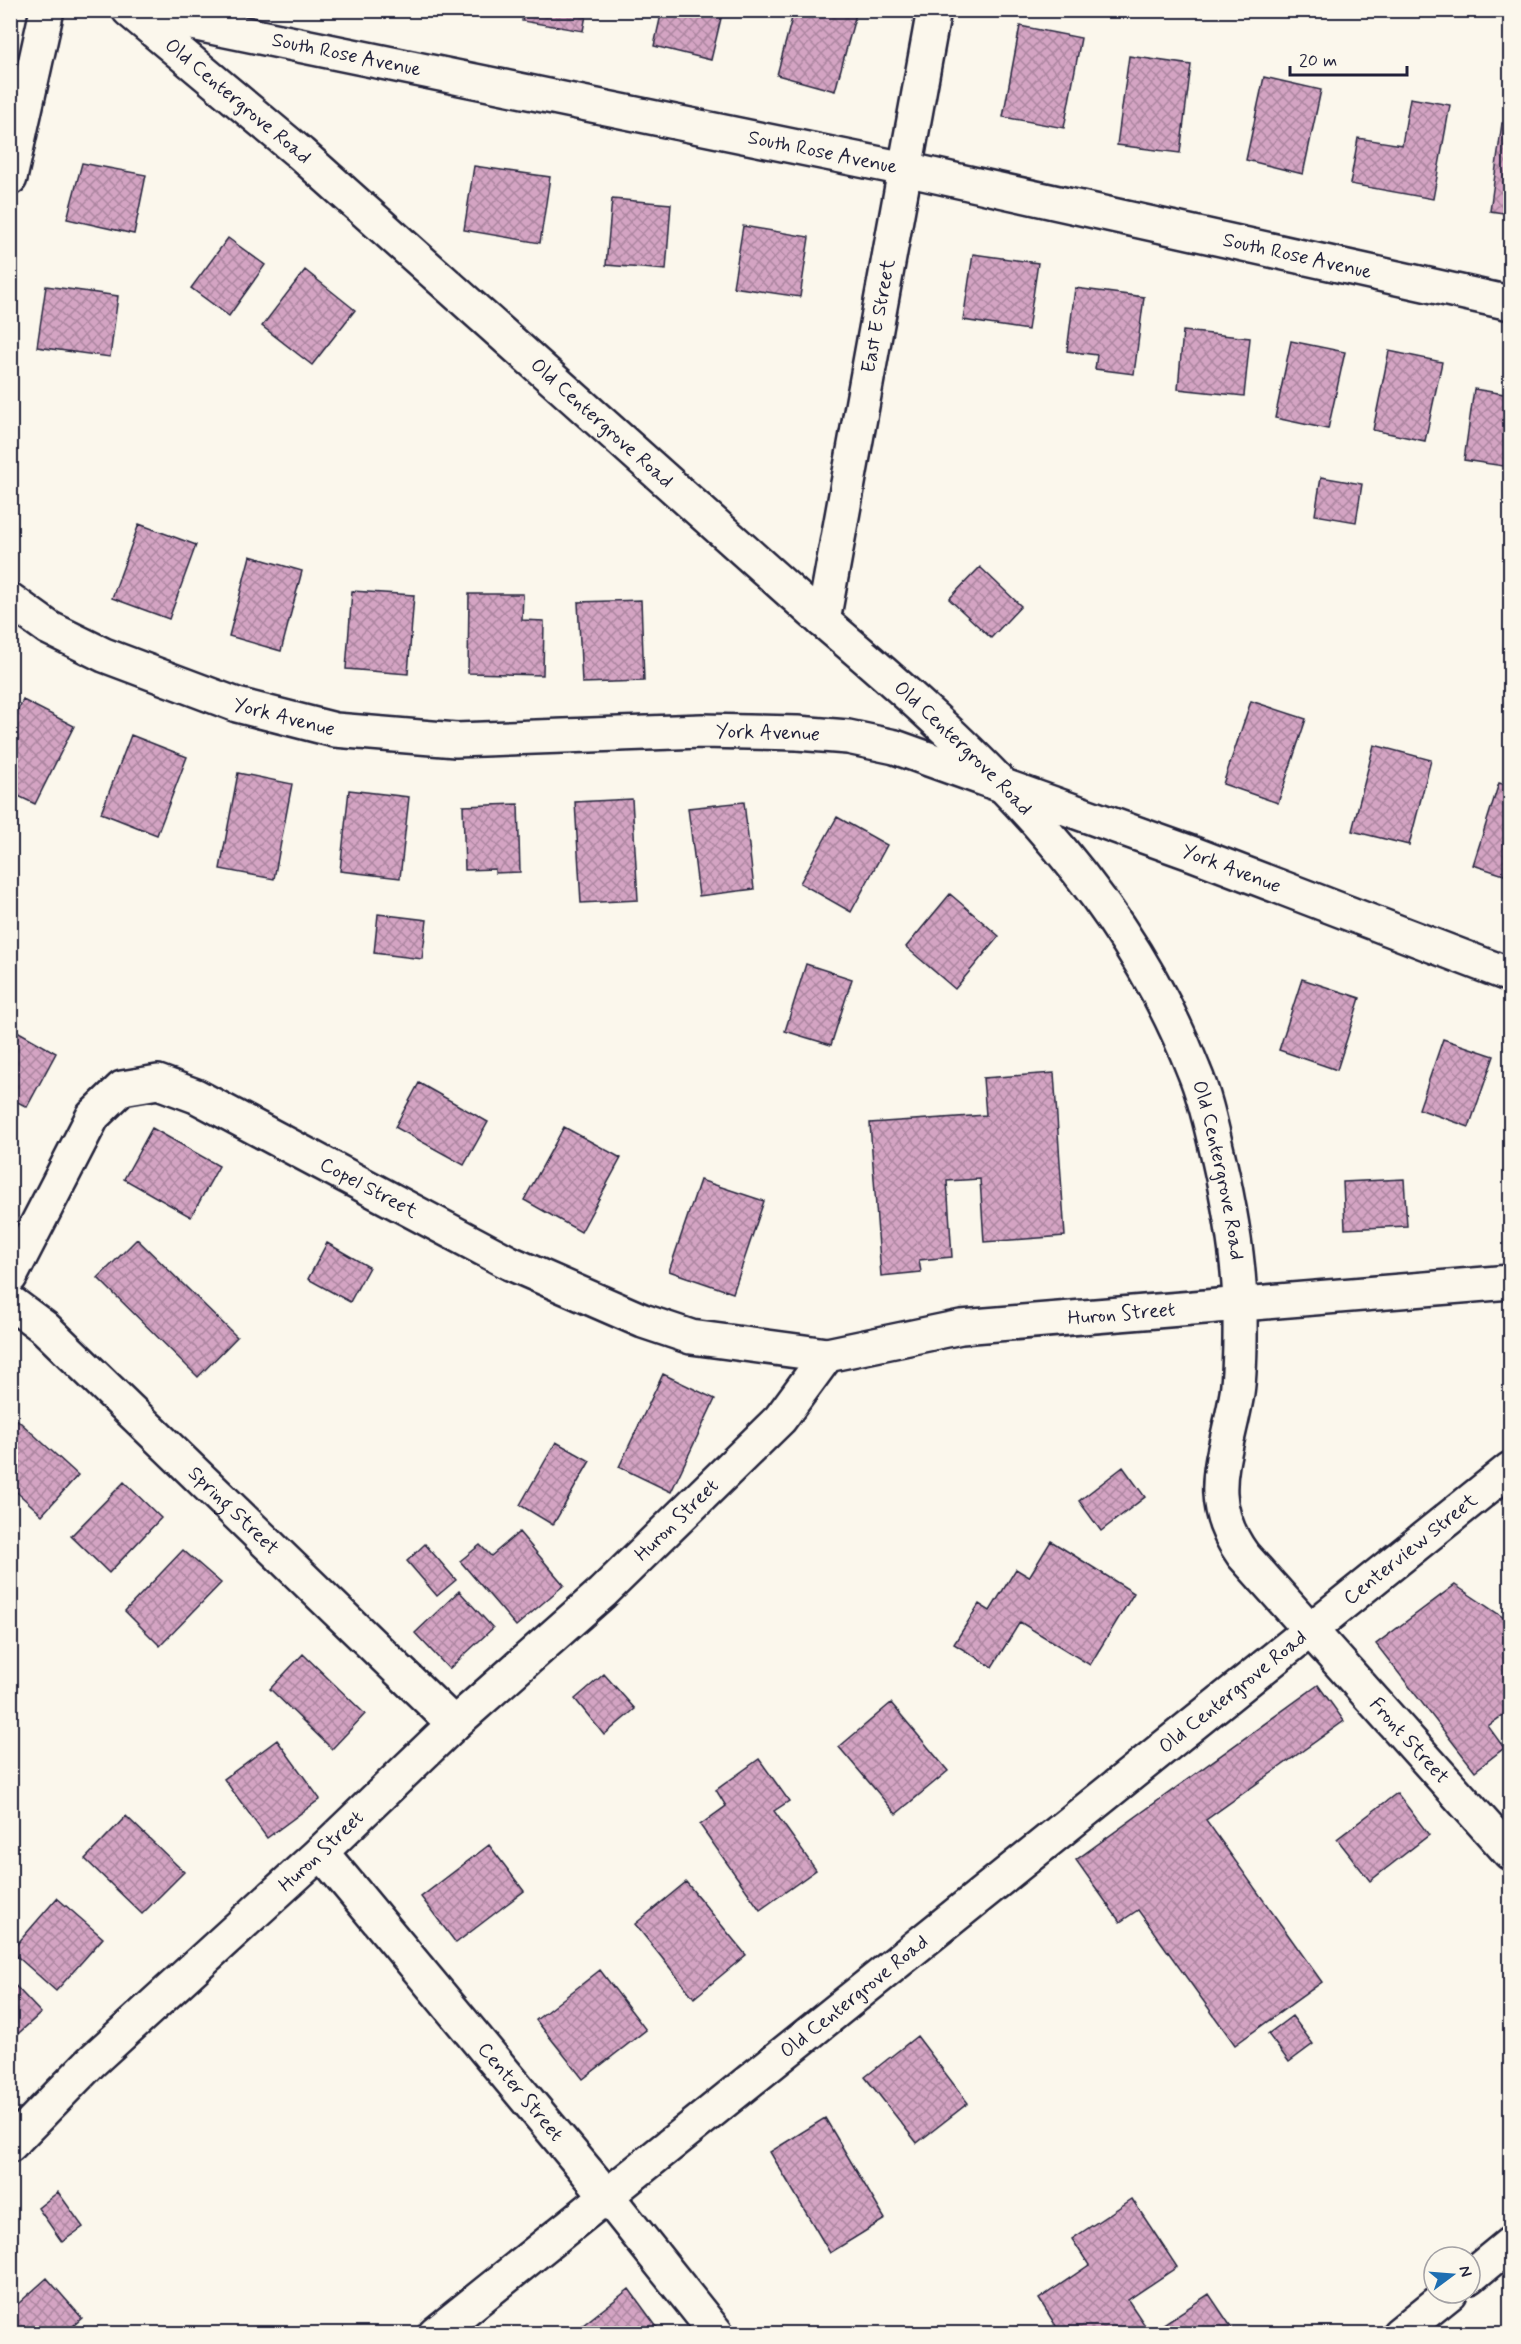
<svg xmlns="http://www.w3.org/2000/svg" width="1521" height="2344" viewBox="0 0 1521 2344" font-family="Mynerve,sans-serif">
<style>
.building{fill:url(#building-cross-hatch);stroke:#22223b;stroke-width:1.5}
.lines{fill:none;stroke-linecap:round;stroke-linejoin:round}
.minor-casing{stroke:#22223b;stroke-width:38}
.minor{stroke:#fbf7ec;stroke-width:33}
.labels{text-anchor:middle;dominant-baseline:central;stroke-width:4.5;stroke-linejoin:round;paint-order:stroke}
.street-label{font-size:20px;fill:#22223b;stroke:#fbf7ec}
</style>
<defs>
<pattern id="building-cross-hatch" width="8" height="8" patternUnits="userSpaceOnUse" patternTransform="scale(1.5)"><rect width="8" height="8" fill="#d4a4c3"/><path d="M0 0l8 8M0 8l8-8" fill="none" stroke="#ac85a0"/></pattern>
</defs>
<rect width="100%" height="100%" fill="#fbf7ec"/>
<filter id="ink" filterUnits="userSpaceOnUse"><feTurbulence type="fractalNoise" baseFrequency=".0167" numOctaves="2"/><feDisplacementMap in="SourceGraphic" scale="12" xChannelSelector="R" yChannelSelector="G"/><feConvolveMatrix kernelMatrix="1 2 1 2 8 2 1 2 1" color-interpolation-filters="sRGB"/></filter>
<g filter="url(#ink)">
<path class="building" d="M524,10h63l-4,21 -61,-10z
M662,10h61l-12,50 -57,-14z
M794,10h63l-22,81 -58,-16z
M1020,26l61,12 -17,90 -61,-11z
M1129,56l62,9 -11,88 -63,-8z
M1264,77l57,13 -18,84 -57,-14z
M1410,98l40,7 -17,94 -83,-15 8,-46 44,7z
M1502,123l8,1v90l-20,-3z
M82,163l64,12 -12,59 -67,-15z
M474,166l76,11 -10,66 -76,-13z
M612,199l59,5 -5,66 -60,-5z
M743,226l66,11 -9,60 -67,-10z
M228,238l37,27 -36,51 -38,-28z
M973,254l65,9 -10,67 -65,-10z
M305,270l50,40 -43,55 -50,-39z
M46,286l72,10 -8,61 -73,-10z
M1075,288l69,9 -10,77 -39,-5 2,-14 -30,-4z
M1183,331l67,7 -6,58 -66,-7z
M1291,341l54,11 -17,77 -53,-11z
M1389,351l53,11 -17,79 -52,-11z
M1474,389l36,6v72l-46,-7z
M1321,477l41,7 -6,38 -41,-7z
M139,524l57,21 -27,74 -57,-21z
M250,556l52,15 -21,80 -52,-15z
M980,567l41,39 -30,32 -42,-39z
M352,591l62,4 -6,79 -62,-5z
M469,594h54l-1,26 22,1 -1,54 -75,-2z
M641,600l3,81 -62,2 -4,-81z
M23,700l51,26 -39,78 -25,-12v-66z
M1251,701l55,18 -28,84 -55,-19z
M131,735l56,22 -30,78 -56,-22z
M1374,745l57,15 -22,85 -57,-14z
M238,773l54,11 -18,95 -54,-10z
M1499,783l11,3v91l-37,-12z
M349,790l60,7 -9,81 -60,-7z
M632,799l6,101 -57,3 -6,-101z
M744,802l10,87 -55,7 -11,-88z
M518,804l2,68 -25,1v-4l-30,1 -2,-64z
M837,817l50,28 -36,67 -51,-29z
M950,894l49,42 -44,53 -49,-42z
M378,914l49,6 -5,39 -48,-6z
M806,964l46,15 -21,66 -46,-14z
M1302,979l58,19 -23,72 -58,-20z
M10,1027l46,26 -29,54 -17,-9z
M1443,1039l51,17 -25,71 -50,-18z
M1054,1073l11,163 -81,6 -4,-63 -33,2 5,76 -33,3 2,12 -40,4 -11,-153 116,-8 -3,-37z
M419,1083l69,39 -24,43 -69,-38z
M564,1127l57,31 -40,74 -57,-32z
M152,1128l67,38 -28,51 -67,-38z
M1404,1179l3,47 -62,3 -2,-47z
M700,1180l64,21 -31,92 -64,-22z
M137,1239l100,98 -39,40 -100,-99z
M327,1243l42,24 -19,35 -42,-23z
M663,1374l52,25 -44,93 -52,-25z
M10,1413l68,62 -36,40 -32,-29z
M556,1442l34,19 -37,64 -33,-20z
M1123,1467l22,30 -44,34 -22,-30z
M124,1482l37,36 -52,55 -38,-37z
M519,1532l45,53 -48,41 -56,-65 20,-16 11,11z
M1051,1541l83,52 -44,72 -70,-43 -28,45 -38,-23 25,-40 11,7 26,-42 13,8z
M425,1544l31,36 -19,16 -30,-35z
M183,1550l38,33 -61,63 -35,-35z
M1455,1585l55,37v88l-22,16 16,22 -29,23 -99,-127z
M459,1591l34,37 -44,41 -34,-36z
M303,1654l62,60 -33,35 -62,-60z
M604,1674l31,35 -31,26 -29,-36z
M1318,1685l26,36 -138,99 116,162 -87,63 -97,-135 -18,12 -44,-62z
M891,1703l57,68 -52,43 -57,-67z
M277,1740l43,59 -53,39 -43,-59z
M759,1759l30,42 -15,10 42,59 -56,40 -60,-85 26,-19 -10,-16z
M1397,1793l32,42 -59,46 -33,-42z
M126,1816l58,56 -42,42 -57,-55z
M489,1845l35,46 -68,52 -35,-46z
M686,1882l60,73 -52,43 -59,-74z
M57,1898l46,40 -47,53 -45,-40z
M600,1970l46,60 -63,49 -47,-59z
M10,1980l31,33 -31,28z
M1292,2016l21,28 -24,18 -21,-28z
M917,2036l51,67 -51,40 -52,-66z
M825,2118l60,101 -55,34 -60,-101z
M58,2192l25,35 -21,15 -24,-34z
M1132,2199l45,68 -49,33 22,33 59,-39 27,40h-175l-22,-35 50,-34 -17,-26z
M47,2278l35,40 -18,16h-54v-23z
M629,2289l33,45h-81l-3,-5z"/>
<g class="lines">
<g class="minor-casing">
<g id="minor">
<path id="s1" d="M129,10l171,143 523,468c151,128 298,261 371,450 12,28 18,60 25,89 11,48 20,96 21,146 0,28 1,59 -3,87 -10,62 -36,104 6,162l267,298"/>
<path id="s2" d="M133,11l772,158 605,134"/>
<path d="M10,178l37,-168"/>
<path id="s3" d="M10,600l39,28 55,27 133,50 98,25 121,10 246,-9 95,2 51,4 47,10 296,106 319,122"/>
<path id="s4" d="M823,621l111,-611"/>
<path id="s5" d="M10,1277l83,-161 29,-28 36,-6 38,14 314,167 133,58 48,16 136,18"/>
<path id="s6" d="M10,1302l35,26 409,396"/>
<path id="s7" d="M321,1852l286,344 110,138"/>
<path id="s8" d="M10,2145l81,-83 230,-210 133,-128 148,-131 178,-174 47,-64 134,-28 549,-45"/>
<path d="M1470,2277l40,-33"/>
<path id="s9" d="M435,2334l1075,-865"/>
<path d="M1399,2334l51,-41"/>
</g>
</g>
<use href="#minor" class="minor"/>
</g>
</g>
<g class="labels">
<g class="street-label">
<text stroke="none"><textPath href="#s2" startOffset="218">South Rose Avenue</textPath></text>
<text stroke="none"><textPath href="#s1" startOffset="142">Old Centergrove Road</textPath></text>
<text stroke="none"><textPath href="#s2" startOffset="704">South Rose Avenue</textPath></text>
<text stroke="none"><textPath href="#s2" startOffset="1190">South Rose Avenue</textPath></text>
<text stroke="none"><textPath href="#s4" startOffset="310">East E Street</textPath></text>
<text stroke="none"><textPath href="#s1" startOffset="628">Old Centergrove Road</textPath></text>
<text stroke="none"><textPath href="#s3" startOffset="300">York Avenue</textPath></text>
<text stroke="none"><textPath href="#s3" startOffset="786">York Avenue</textPath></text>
<text stroke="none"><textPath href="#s1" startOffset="1114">Old Centergrove Road</textPath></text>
<text stroke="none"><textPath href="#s3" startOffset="1272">York Avenue</textPath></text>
<text stroke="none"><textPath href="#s1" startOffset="1617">Old Centergrove Road</textPath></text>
<text stroke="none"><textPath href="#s5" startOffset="494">Copel Street</textPath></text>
<text stroke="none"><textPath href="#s8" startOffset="1436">Huron Street</textPath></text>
<text stroke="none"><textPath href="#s6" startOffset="306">Spring Street</textPath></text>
<text stroke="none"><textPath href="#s8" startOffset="914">Huron Street</textPath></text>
<text stroke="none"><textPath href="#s9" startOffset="1252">Centerview Street</textPath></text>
<text stroke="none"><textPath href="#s9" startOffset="1024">Old Centergrove Road</textPath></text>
<text stroke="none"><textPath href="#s1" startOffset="2260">Front Street</textPath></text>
<text stroke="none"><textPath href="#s8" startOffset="428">Huron Street</textPath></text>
<text stroke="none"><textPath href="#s9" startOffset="538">Old Centergrove Road</textPath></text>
<text stroke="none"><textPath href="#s7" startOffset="312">Center Street</textPath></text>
</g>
</g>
<rect width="1521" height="2344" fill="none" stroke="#fbf7ec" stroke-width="36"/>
<rect x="18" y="18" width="1485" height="2308" fill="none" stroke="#22223b" stroke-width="2" filter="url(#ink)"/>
<g transform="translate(1452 2275) rotate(74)"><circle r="28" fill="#fbf7ec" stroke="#a4a2a5" stroke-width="1.5"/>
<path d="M0-4.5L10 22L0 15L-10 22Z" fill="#1f6fb2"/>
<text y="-9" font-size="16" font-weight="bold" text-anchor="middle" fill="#22223b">N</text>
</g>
<path d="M1290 66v9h117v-9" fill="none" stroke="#22223b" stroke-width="3"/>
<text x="1299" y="66" font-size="18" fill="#22223b" stroke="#fbf7ec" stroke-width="4.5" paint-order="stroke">20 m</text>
</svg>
